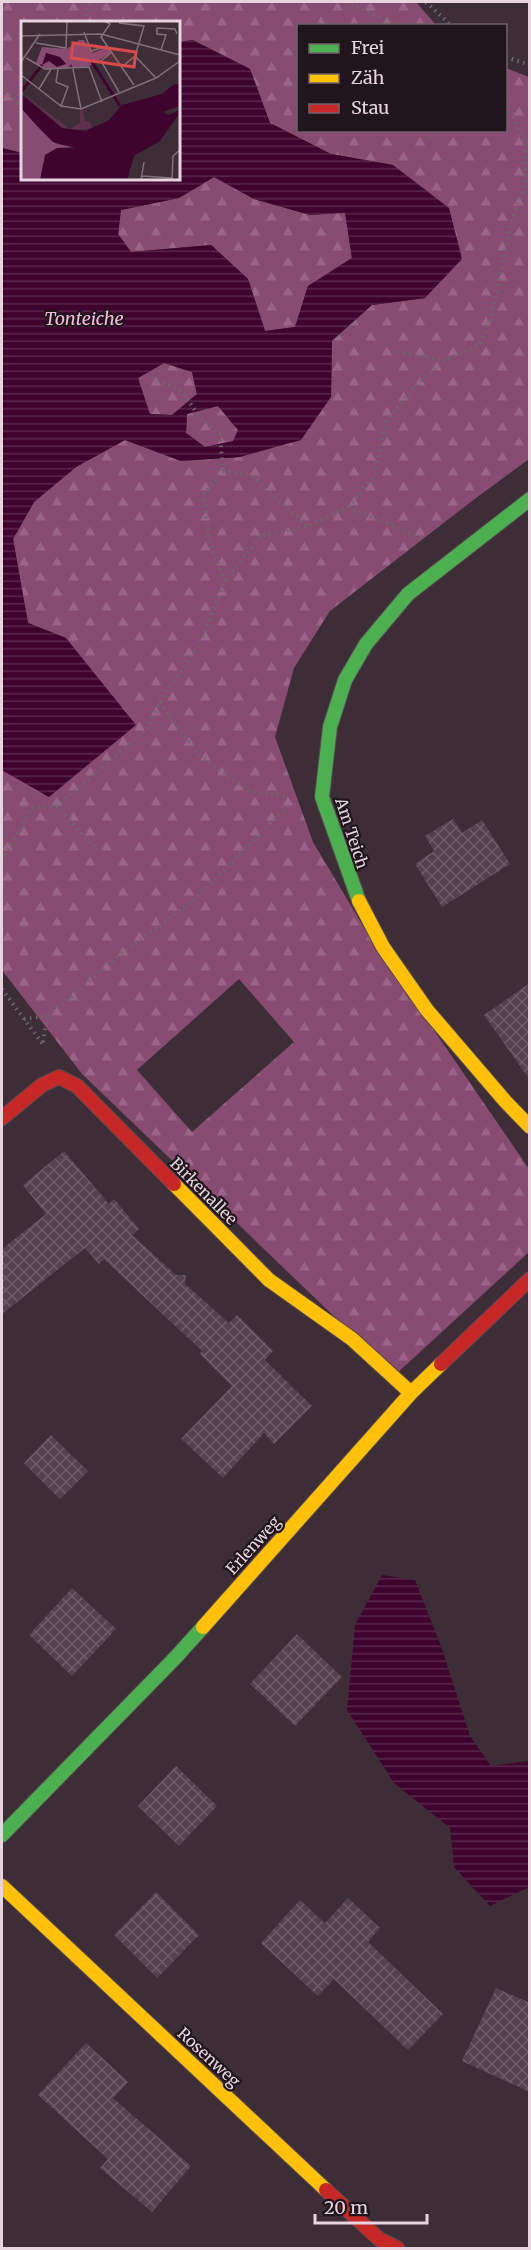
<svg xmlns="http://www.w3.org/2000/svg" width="531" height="2250" viewBox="0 0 531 2250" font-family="Merriweather,serif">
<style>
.forest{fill:url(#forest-firs);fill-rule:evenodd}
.water{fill:url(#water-rules);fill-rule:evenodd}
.building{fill:url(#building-cross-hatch)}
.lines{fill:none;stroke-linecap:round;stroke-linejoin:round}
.fast-casing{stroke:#574951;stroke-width:16}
.slow-casing{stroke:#574951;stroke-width:16}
.jam-casing{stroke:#574951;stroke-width:16}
.path{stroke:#6b6a68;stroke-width:4;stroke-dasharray:1.5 4.5;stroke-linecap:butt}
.fast{stroke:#4caf50;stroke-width:14}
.slow{stroke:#ffc107;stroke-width:14}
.jam{stroke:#c62828;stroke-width:14}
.labels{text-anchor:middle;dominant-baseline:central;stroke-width:4.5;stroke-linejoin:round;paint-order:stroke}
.street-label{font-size:16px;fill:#e7d4df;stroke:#21151c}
.water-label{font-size:18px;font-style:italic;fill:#f6bbde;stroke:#21151c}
.inset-river{fill:none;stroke:#3e042e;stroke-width:3}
.inset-road{fill:none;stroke:#81707a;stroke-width:1.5}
.view{fill:#d94a4d;fill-opacity:0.15;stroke:#d94a4d;stroke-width:3}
.inset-edge{fill:none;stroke:#e7d4df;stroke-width:3}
</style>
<defs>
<pattern id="forest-firs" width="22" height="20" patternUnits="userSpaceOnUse" patternTransform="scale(1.5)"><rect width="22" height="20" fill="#884b72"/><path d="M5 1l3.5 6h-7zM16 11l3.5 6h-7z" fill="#996486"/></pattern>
<pattern id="water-rules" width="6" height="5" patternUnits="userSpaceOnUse" patternTransform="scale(1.5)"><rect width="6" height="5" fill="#3e042e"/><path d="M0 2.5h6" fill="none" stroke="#5a284c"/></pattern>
<pattern id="building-cross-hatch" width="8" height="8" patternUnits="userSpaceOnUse" patternTransform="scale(1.5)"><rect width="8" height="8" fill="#56424f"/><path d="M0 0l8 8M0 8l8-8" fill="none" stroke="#6e5c68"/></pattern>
</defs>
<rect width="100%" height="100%" fill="#3d2d37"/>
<path class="forest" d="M2,2h414l20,23 -138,1v104h208v-62l23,9v382l-57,42 -142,110 -36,57 -19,69 38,105 53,89 163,238v83l-134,123 -313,-301 -80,-104v-200l47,27 17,-159 -38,-15 -15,-84 21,-37 42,-35 49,-27 56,21 59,-4 91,-60 1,-56 40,-36 53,-7 -32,-133 -62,-11 -61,-31 -20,-54 -57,-29 -14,2 -1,-20h-156v131l-20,-5zM239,979l55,63 -102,90 -55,-62z
M214,177l40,22 56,16 35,-3 7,46 -44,28 -13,41 -30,4 -17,-52 -37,-34 -80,7 -13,-18 3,-24 58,-12z
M164,363l28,9 5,22 -25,21 -23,-1 -11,-36z
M218,406l20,24 -4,11 -29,6 -19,-14 1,-19z"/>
<path class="water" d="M192,40l58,29 20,54 61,31 62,11 56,43 13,51 -37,39 -53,7 -40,35 -1,57 -30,43 -61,17 -59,4 -56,-21 -49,27 -42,35 -21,37 15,84 38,15 70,87 -87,72 -47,-27v-622l20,5v25h156l1,-136zM214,177l40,22 56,16 35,-2 7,45 -44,28 -13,41 -30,4 -17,-52 -37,-34 -80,7 -13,-18 3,-24 58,-12zM164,363l28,9 5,22 -25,21 -22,-1 -12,-36zM218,406l20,24 -5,11 -28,6 -19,-14 1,-19z
M382,1575l33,5 26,66 29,90 21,30 38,-5v126l-39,19 -36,-39 -4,-39 -56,-45 -47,-73 8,-85z"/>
<path class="building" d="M453,819l9,14 20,-13 28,44 -68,43 -27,-43 19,-13 -9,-15z
M530,983v97l-46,-65z
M64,1151l45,53 5,-5 25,30 -7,6 44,40h10l-1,9 44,39 8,-8 36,36 -8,9 47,46 -38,38 -10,-11 -41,45 -42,-39 51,-53 -32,-32 2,-3 -98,-92 -5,5 -14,-16 -83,66v-65l44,-35 -23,-29z
M51,1435l37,36 -28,28 -36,-36z
M72,1588l44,41 -44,47 -43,-41z
M297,1634l45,43 -47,49 -45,-42z
M176,1766l41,40 -38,40 -41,-40z
M156,1892l43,43 -42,43 -43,-43z
M348,1898l32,30 -12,14 75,72 -35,36 -74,-71 -16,17 -57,-53 39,-43 25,23z
M496,1988l34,15v89l-68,-31z
M86,2043l42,39 -15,16 78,68 -39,46 -52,-44 8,-9 -70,-64z"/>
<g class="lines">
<g class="fast-casing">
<path id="fast" d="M359,901l-37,-104 8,-70 15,-47 21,-36 42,-50 122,-95
M2,1835l174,-178 27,-30"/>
</g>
<g class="slow-casing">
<path id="slow" d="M359,901l24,46 44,63 78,91 25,26
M174,1184l95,96 83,59 59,54
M203,1627l208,-234 30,-29
M2,1886l324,304"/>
</g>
<g class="jam-casing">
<path id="jam" d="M2,1118l40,-33 17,-8 18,9 97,98
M441,1364l89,-85
M326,2190l53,49 18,9"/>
</g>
<path class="path" d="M346,2l53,24
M426,2l26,24
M84,22l6,-20
M506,57l24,8
M2,84l20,25
M429,138l11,-8
M397,352l48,8
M152,378l30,13 16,24 22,20 3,36
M348,507l74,31
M225,581l-16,-39 -5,-48 19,-23 29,5 55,50
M159,703l41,53 50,36 38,4
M57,806l40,44
M2,860l30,-52 25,-2 91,-78 11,-25 41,-59 25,-63 36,-45 47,-10 40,-19 27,-32 10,-52 28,-35 32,-28 35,-15 11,-27 20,-95 15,-43 -1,-36 -19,-42
M2,989l42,57
M24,1019l23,-3 75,-63 72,-53 94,-94
M43,1042l4,-26"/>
<use href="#fast" class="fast"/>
<use href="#slow" class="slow"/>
<use href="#jam" class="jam"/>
</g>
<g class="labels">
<g class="street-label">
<text transform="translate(352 833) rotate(72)">Am Teich</text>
<text transform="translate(204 1191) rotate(45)">Birkenallee</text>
<text transform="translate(253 1545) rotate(-48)">Erlenweg</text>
<text transform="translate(209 2057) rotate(43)">Rosenweg</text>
</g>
<g class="water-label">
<text x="84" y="318">Tonteiche</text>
</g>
</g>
<g transform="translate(21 21)">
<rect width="159" height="159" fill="#3d2d37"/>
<path d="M0,71l49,37 10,-6v-12l3,-1 2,11 5,1 2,6 -21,3 -9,-3z" fill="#5e304d"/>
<path d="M58,19h5l9,13 14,-6 4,6 -22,13 -16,2 -2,-4 -3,4h-23l-9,-5 6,-16 25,2zM0,87l36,36 18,3 -18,1 -11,7 -6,25h-19z" fill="#884b72"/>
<path d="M25,32l14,4 6,7 -9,3 -8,-6 -7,4zM153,63l6,1v21l-17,6 5,3 12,-5v3l-20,28 -26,15 -7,24h-87l5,-25 12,-7h18l-22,-6 -16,-16 -16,-18v-14l41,34 24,3 23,-11 13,-15 40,-11z" fill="#3e042e"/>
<path class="inset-river" d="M71,41l28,44M0,71l21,-27"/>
<path class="inset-road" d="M83,0l6,3 -9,13 33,48M98,2l25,3 -9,30 -12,10M63,11l7,19 16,-5M0,15l80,-2 79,21M15,22l30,5 1,-27M140,29l5,-15 -9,-1v-6l18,1 2,5M91,31l-11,9 18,31M114,35l21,22M5,37l19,11 44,-2 13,35M0,41l19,-28M37,48l-2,13 12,5 -7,19M52,48l8,40M0,54l40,31 20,3 75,-31 24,-17M18,68l12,-20M121,155l30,2M120,159l3,-18M151,159l1,-24 7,-6"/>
<path class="view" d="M52,22l63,9 -2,15 -63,-9z"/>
<rect width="159" height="159" class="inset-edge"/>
</g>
<rect width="531" height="2250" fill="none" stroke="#e7d4df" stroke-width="6"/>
<rect x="297" y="24" width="210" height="108" fill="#21151c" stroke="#70616a" stroke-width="1.5"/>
<rect x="309" y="44" width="30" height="9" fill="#4caf50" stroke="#70616a" stroke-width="1.5"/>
<text x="351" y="54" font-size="18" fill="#e7d4df">Frei</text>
<rect x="309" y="74" width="30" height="9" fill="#ffc107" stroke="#70616a" stroke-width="1.5"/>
<text x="351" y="84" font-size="18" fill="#e7d4df">Zäh</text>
<rect x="309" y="104" width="30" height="9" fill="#c62828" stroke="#70616a" stroke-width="1.5"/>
<text x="351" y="114" font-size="18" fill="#e7d4df">Stau</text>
<path d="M315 2214v9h112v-9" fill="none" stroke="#e7d4df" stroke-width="3"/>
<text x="324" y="2214" font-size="18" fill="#e7d4df" stroke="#21151c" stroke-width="4.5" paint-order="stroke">20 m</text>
</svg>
